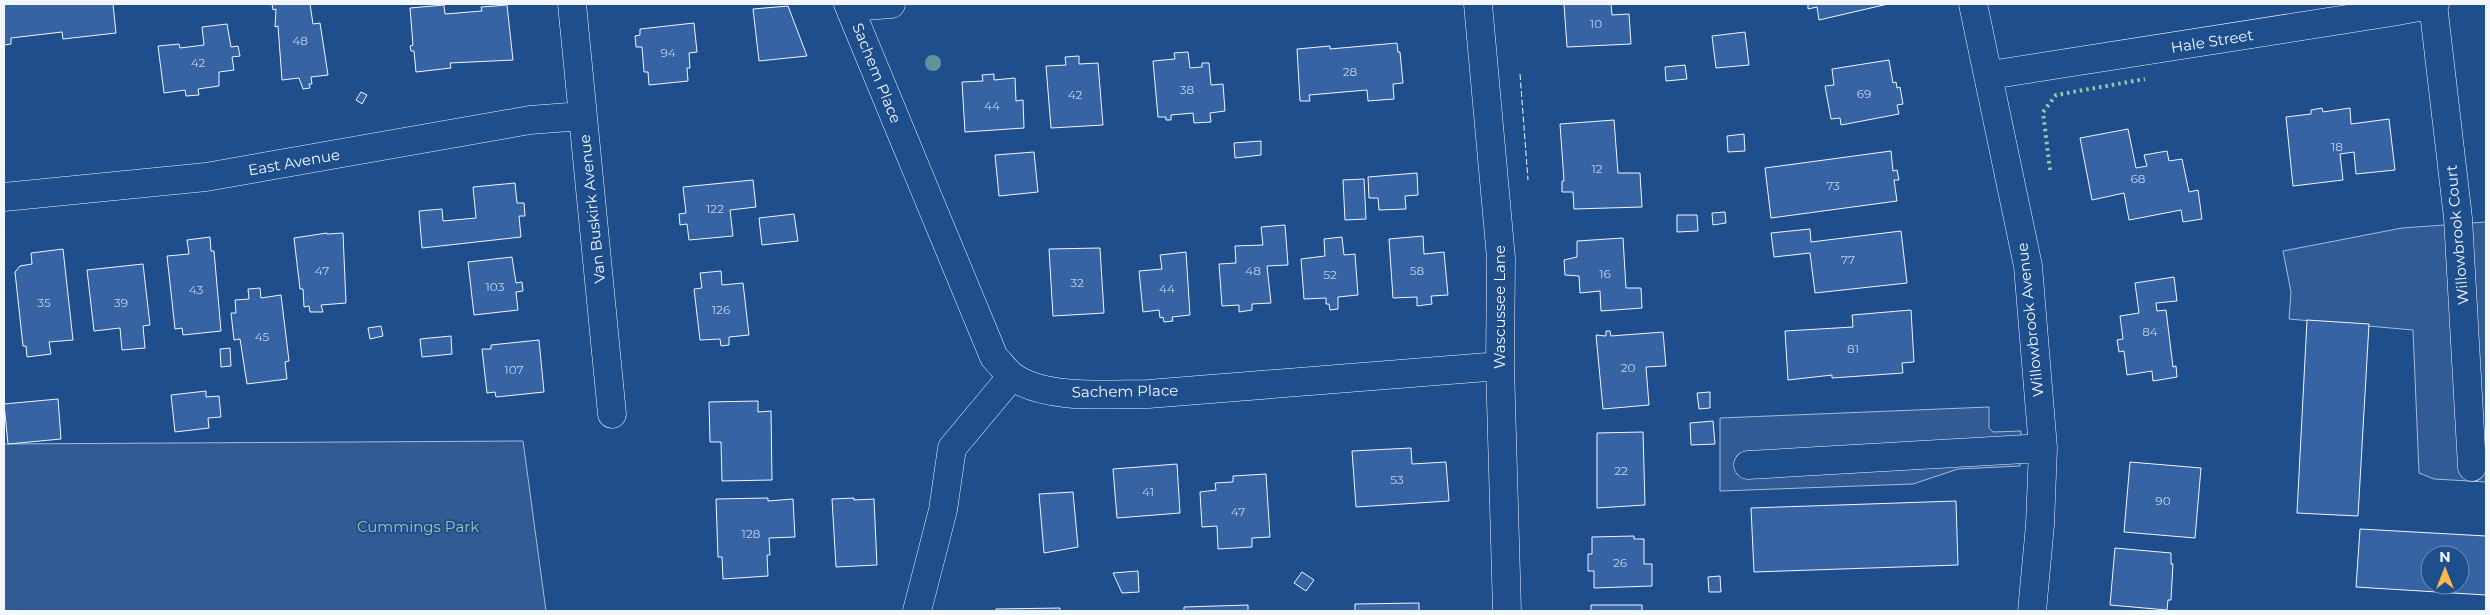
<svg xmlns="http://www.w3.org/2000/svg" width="2490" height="615" viewBox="0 0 2490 615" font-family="Montserrat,sans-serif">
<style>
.built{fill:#305b95;stroke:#a8bbd7}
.building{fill:#3563a3;stroke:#f2f6ff;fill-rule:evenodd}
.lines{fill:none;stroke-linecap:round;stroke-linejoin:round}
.minor-casing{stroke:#f2f6ff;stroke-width:29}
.minor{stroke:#1f4e8c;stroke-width:28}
.hedge{stroke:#97c8a6;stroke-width:4;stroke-dasharray:2.5 4;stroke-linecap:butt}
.fence{stroke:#f2f6ff;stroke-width:1;stroke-dasharray:6 2.5;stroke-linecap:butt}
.tree{fill:#61919a}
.labels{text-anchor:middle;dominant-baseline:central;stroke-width:4;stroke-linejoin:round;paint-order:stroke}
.number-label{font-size:12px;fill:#c3d1e8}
.street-label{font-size:15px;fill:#f2f6ff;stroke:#1f4e8c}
.park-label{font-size:15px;fill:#97c8a6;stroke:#1f4e8c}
</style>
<rect width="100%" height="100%" fill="#1f4e8c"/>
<path class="built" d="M2486,222v260l-52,-3 -15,-6 -6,-143 -124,-11 2,-27 -8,-41 119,-23z
M1989,407v21l4,4 28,-1 -1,35 -62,3 -45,15 -193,7v-73z
M523,441l23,170h-542v-167z"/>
<path class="building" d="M4,4h109l3,29 -53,6 -1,-7 -51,6v6l-7,1z
M272,4h38l3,20 7,-1 8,52 -17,2 1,7h-3l1,4 -7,1 -4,-11 -17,2 -4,-54 -3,1 1,-18 -3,1z
M1564,4h47l1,11 17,-1 2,30 -64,3z
M1808,4h80l-69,16 -2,-13 -9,2z
M444,5l1,9 37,-3 -1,-4 26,-2 6,55 -63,3 1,5 -35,4 -2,-21h-3l-1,-5 3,-1 -3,-37z
M788,6l19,50 -48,5 -6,-52z
M694,23l3,29 -8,1 1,15h-3l1,13 -39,4 -1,-13h-4l-2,-25h-6l-1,-11 5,-1v-6z
M227,24l4,23 7,-1 2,10 -8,1 2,13 -15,2v14l-21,3 1,6 -13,1 -1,-6 -21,3 -6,-47 21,-2 1,4 24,-3 -2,-18z
M1745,32l4,33 -33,3 -4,-32z
M1397,43l1,9h2l3,31 -10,1 1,15 -26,2 -1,-11 -58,5 1,6h-10l-3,-52 33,-3v3z
M1188,52l2,16 12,-1v-4h7l2,22 12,-1 2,27 -15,2 1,9 -17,1 -1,-10 -22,2v5h-5v-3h-8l-5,-56 22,-2 -1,-6z
M1079,56v8l19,-1 5,62 -52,3 -5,-62 20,-1 -1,-8z
M1889,60l4,23 3,-1 1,6 3,-1 3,17 -6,1 2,9 -58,11 -1,-7 -9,1 -6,-33 9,-1 -2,-16z
M1685,65l2,14 -21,2 -1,-14z
M994,74v6l21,-2 1,23 7,-1 1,28 -59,4 -3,-50 21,-1 -1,-6z
M361,92l6,3 -5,9 -6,-4z
M2322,108l1,4 27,-4 1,16 38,-5 6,51 -39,4 -2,-22 -14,2 3,26 -50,6 -7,-69 25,-3v-4z
M1614,120l4,53h22l2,34 -68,2 -1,-17h-11v-11h2l-4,-57z
M2128,129l8,39 11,-2 -3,-11 23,-4 2,10 13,-2 7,33 9,-2 4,29 -19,3 -2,-12 -52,10 -5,-27 -32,7 -12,-62z
M1744,134l1,17 -17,1 -1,-16z
M1261,141v14l-26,3 -1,-15z
M1891,151l2,20 4,-1 2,10h-5l3,21 -126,17 -6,-50z
M1034,152l4,40 -39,4 -4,-41z
M1417,173l1,22 -13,1 1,13 -27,1 -1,-12h-9l-1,-21z
M1364,179l2,40 -21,1 -2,-40z
M753,180l3,27 -26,3 3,26 -44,4 -2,-16 -7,1 -1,-11 7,-1 -3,-26z
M515,183l2,20h7l1,13h-6l2,21 -99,11 -3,-37 23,-2 1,12 33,-3 -3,-31z
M1725,212l1,11 -13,2 -1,-12z
M794,214l4,27 -36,4 -3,-27z
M1677,215h20l1,16 -21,1z
M1285,225l3,40 -21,1 4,37 -19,1v6l-13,2v-7l-17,1 -3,-42 17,-1 -1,-17 28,-1 -2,-18z
M1810,229l1,13 90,-11 6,52 -92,10 -5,-40 -36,4 -3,-24z
M327,233v1l16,-1 3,70 -25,2 2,7h-13l-1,-6 -5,1 -1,-18h-3l-6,-51z
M1423,236l1,18 20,-2 4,43 -17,1 1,8 -15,2v-9l-24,1 -4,-59z
M210,237l1,14h3l7,80 -38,4 -1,-7 -7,1 -8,-73 22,-2 -2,-14z
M1342,237l2,18 11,-1 3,41 -20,2v12l-8,1 -1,-6h-3v-6l-22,1 -3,-40 24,-3 -1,-17z
M1623,238l3,50h15l1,20 -41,3 -1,-20 -20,2 -1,-17 -14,-1 -1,-15 13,-3v-16z
M1100,248l4,65 -51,3 -4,-67z
M63,249l10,91 -24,2 2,12 -24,3 -1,-11h-3l-8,-74 5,-6 12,-2 -1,-11z
M1186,252l4,63 -18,2 1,4 -9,1 -1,-5 -3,1 -1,-8 -16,2 -4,-41 23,-2 -2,-14z
M512,257l4,26 6,-1 1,9 -7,1 2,18 -44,5 -6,-53z
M143,264l7,61 -7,1 2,22 -23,2 -2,-22 -26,3 -7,-61z
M721,271l1,14 21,-2 6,52 -20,2v8l-8,1 -1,-7 -20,1 -6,-51 8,-1 -2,-15z
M2174,277l3,24 -21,2 1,8 9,-1 7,57 3,-1 1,11 -24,4 -1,-10 -25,4 -3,-24 -5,1 -2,-12 6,-1 -3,-23 19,-3 -4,-30z
M260,288l1,10 20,-3 8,66 -4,1 2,17 -40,5 -7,-45 -6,1 -3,-27h5l-1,-13 14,-1 -1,-10z
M1911,310l3,52 -12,1 1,10 -71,5v-3l-44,5 -3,-49 68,-4 -1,-12z
M2307,320l62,4 -11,192 -61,-3z
M381,326l2,10 -13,3 -2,-11z
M1606,331h4l1,5 52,-4 3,34 -20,1 3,38 -46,4 -7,-74 10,1z
M451,336l1,18 -30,3 -2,-18z
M539,340l5,52 -48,5 -1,-5 -8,1 -5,-44h9v-4z
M230,348l1,18 -10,1 -1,-18z
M206,391v6l13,-1 2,21 -13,1 1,10 -34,4 -4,-37z
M1710,392v16l-11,1 -2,-16z
M58,399l3,40 -53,5 -4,-40z
M758,401v11l13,-1 1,69 -50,1 -1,-39h-11l-1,-40z
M1713,421l2,23 -24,1 -1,-22z
M1643,432l2,73 -48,3v-75z
M1411,448l1,16 34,-2 3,39 -93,6 -4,-56z
M2130,462l71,6 -6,70 -71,-6z
M1177,464l3,49 -63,5 -4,-49z
M1266,474l4,63 -18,1v9l-34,2 -1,-23 -15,1 -2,-35 16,-2 -1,-7 18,-1v-6z
M1073,492l5,55 -34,6 -5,-59z
M768,498v3l25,-2 2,38 -26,1 1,17h-3l1,21 -45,3 -1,-22h-4l-2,-58z
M854,498v2l20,-1 3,66 -41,2 -4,-68z
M1956,501l2,64 -204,7 -3,-64z
M2360,529l126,7v67v-8l-130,-8zM2430,555h30v30h-30z
M1634,536v3h10v25h8v22l-58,2v-17h-6v-17h4v-17z
M2115,548l56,5v11h2l-2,36h-3l-1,10 -57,-5z
M1138,571l1,21 -17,1 -9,-20z
M1302,572l12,8 -8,11 -12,-8z
M1720,576l1,16h-12l-1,-15z
M1419,603v8h-64v-7z
M1248,605v6h-64v-4z
M1591,605h51v6h-51z
M1060,608v3h-64v-2z"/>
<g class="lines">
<g class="minor-casing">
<path id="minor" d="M572,4l40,410
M848,4l146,353c6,6 12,15 19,20 34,23 95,17 135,17l352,-28
M1478,4l23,254 -1,108 7,245
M1973,4l55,262 15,182 -3,77 -8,86
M2433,4l25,214 14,249
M850,7l41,-3
M1990,75l402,-63 43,-8
M4,197l202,-20 324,-57 52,-4
M1748,465l295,-17
M917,611l26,-101 9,-62 60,-72"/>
</g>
<use href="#minor" class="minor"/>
<path class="hedge" d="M2050,170l-7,-58 13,-17 89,-16"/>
<path class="fence" d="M1520,74l8,106"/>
</g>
<circle class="tree" cx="933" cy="63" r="8"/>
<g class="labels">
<g class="number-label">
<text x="1596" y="23">10</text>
<text x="300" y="40">48</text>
<text x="668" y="52">94</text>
<text x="198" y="62">42</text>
<text x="1350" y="71">28</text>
<text x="1187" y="89">38</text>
<text x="1864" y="93">69</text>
<text x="1075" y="94">42</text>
<text x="992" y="105">44</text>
<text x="2337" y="146">18</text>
<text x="1597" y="168">12</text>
<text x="2138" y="178">68</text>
<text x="1833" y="185">73</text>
<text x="715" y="208">122</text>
<text x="1848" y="259">77</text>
<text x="322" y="270">47</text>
<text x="1253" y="270">48</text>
<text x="1417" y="270">58</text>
<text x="1605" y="273">16</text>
<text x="1330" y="274">52</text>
<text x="1077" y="282">32</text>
<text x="495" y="286">103</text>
<text x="1167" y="288">44</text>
<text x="196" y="289">43</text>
<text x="44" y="302">35</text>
<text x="121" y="302">39</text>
<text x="721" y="309">126</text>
<text x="2150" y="331">84</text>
<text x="262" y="336">45</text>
<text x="1853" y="348">81</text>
<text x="1628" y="367">20</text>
<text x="514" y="369">107</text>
<text x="1621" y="470">22</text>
<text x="1397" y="479">53</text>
<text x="1148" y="491">41</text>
<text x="2163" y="500">90</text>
<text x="1238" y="511">47</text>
<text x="751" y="533">128</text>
<text x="1620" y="562">26</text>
</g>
<g class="street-label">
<text transform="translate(2212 41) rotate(-9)">Hale Street</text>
<text transform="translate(877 73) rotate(68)">Sachem Place</text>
<text transform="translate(294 162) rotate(-10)">East Avenue</text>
<text transform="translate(592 209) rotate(-96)">Van Buskirk Avenue</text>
<text transform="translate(2457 235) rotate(-95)">Willowbrook Court</text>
<text transform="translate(1499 307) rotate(-90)">Wascussee Lane</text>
<text transform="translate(2030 320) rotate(-96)">Willowbrook Avenue</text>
<text transform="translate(1125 391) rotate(-1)">Sachem Place</text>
</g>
<g class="park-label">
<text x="418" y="526">Cummings Park</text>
</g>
</g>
<rect width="2490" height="615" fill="none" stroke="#f2f6ff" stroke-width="10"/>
<g transform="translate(2445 570)"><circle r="24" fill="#1f4e8c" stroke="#7391ba"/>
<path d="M0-4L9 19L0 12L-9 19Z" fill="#ffb74d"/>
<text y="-8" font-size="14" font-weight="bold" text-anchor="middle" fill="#f2f6ff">N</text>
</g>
</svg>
